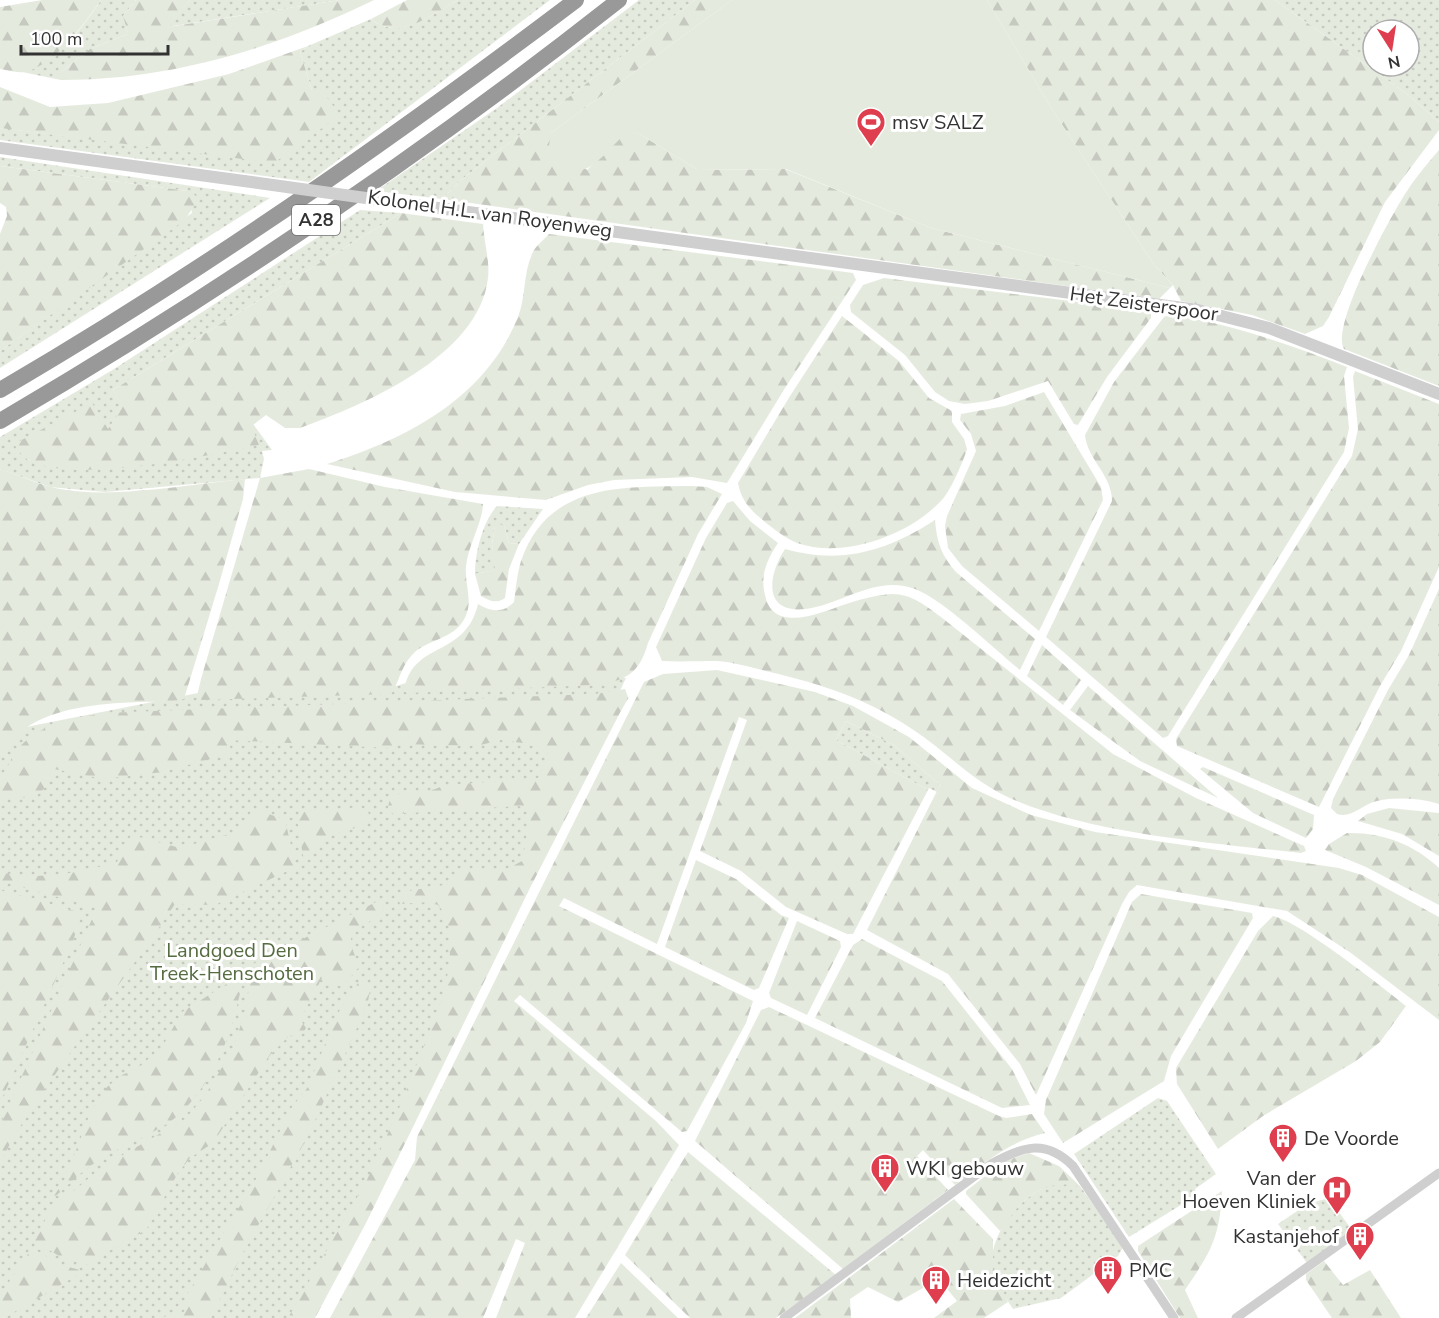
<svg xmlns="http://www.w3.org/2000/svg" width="1439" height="1318" viewBox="0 0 1439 1318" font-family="'Nunito Sans',sans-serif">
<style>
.grass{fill:url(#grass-dots);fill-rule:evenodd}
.forest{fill:url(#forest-firs)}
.garden{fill:#e5eade}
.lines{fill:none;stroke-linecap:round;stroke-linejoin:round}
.minor{stroke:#cfcfcf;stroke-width:9}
.tertiary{stroke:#cfcfcf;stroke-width:12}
.motorway{stroke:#999;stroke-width:16}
.tertiary-bridge{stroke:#cfcfcf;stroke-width:12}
.labels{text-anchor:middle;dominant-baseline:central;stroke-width:6;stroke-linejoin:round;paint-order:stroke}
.shield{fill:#fff;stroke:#707070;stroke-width:1.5}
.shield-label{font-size:18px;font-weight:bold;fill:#323232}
.poi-label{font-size:20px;fill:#323232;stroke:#fff;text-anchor:start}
.street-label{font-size:20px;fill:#323232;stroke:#fff}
.park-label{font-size:20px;fill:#556c40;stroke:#fff}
</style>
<defs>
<pattern id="grass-dots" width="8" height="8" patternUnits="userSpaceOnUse" patternTransform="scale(1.5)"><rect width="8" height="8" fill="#e5eade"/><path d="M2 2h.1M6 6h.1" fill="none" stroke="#c5c9bf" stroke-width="1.8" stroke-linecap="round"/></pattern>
<pattern id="forest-firs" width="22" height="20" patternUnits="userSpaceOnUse" patternTransform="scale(1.5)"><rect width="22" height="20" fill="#e5eade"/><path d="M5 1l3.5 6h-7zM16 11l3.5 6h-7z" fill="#c5c9bf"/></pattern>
</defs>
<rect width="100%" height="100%" fill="#fff"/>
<path class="grass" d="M101,0h35l-13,16 5,18 -38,15 -29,23v8l-39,-8c34,-10 60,-43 79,-72z
M190,0h150l-173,27z
M458,0h92l-241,182 -309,-42v-12l206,25 106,-63 -12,-38 8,-6 63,-27c28,23 61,-5 87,-19z
M639,0h56l-234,180 -19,19 -66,-8 121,-83z
M1275,0h164v122l-32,-28zM1373,30h36v36h-36z
M0,157l270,41 -270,170v-17l192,-138 -4,-22 -188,-25z
M360,210l41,3 -288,177 10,18 -15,21 -82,30 25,8 56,2 138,-56 27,37 -10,1 2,8 -4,19 -155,14 -55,-5 -50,-18v-32l114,-68z
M497,506l46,3 -24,35 -10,-1 -5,-17 -9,1 -3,17 4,26 -21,4c0,-22 8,-53 22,-68z
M0,528l6,203 197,-39 177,-1 120,-37 126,24 -9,19h12l-72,123 -247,498h-310z
M846,721l48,24 46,40 -3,7 -8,-4 -1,2 -92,-50z
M1158,1098l9,3 49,73 -21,15 2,6 -68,42 -55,-83z
M1062,1182l18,4 43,61 -5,9 -57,42 -48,11c-8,-12 -21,-32 -21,-47 0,-35 36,-75 70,-80z
M1326,1199l7,5 19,26 -45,33 -29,-39 31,-21z"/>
<path class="forest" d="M42,0h59c-16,23 -48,68 -78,72 -7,1 -16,-2 -23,-3v-62z
M136,0h54l-22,27 172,-27h34c-98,48 -203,80 -313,80v-8l29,-23 38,-15 -5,-18z
M407,0h51c-27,15 -59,42 -87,19z
M695,0h37l-181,133 36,37 40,-39 11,2 60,37 87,-1 146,59 239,60 -11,11 -717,-100 19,-19z
M987,0h288l132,94 32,28v8l-54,72 -56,115 -6,9 -18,8 -53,-19 -71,-14 -8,-16 -18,-19 -102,-155z
M308,46l-8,6 12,38 8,-2 20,27 -66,48 -274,-35v-41l50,20 58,-4 121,-29z
M1439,150v236l-95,-37c-14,-23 46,-131 61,-155 10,-16 22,-30 34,-44z
M0,166l188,25 7,4 2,6 -12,19 -185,131v-117l7,-18 -1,-9 -6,-4z
M401,213l82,11c1,18 7,37 5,54 -9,79 -125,127 -188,150h-15l-19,-13 -13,10 -5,-8 11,28c-49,10 -192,42 -233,13 -5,-3 -9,-9 -12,-14l78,-41 16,26 14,-21 -9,-18z
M549,234l304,39 3,7 -71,108 -58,95 -35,-6 -78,3 -26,5 -42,15 -91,-8 -128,-28c79,-25 158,-65 191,-147 8,-20 5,-43 14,-63 4,-9 11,-13 17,-20z
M884,278l260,32 7,1v7l-44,59 -29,48 -4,-1 -26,-43 -60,20 -23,3 -16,-3 -14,-9 -30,-37 -54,-43 -1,-7 13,-20z
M1171,314c62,11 118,30 176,53l-3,9 5,52 -5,24 -176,284 -5,2 -117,-101 66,-136c0,-26 -25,-42 -27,-66l29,-53 50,-65z
M842,316l57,45 30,37 23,13v11l12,17 3,10c-4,13 -17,44 -27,53 -33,34 -97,57 -143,41 -10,-4 -19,-11 -27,-17 -16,-13 -28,-22 -32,-43l52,-87z
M1355,371l84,33v163l-38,84 -21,35 -61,121 -142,-61 -1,-7 176,-283 6,-27 -5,-52z
M1044,392l57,95 2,13 -64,131 -77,-65 -14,-18 -3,-22 2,-10 29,-65 -5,-17 -11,-14 1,-6 44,-8z
M0,469c22,7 43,18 66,21 51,8 126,-6 179,-11l-2,20 -24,85 -35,115c-14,4 -31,2 -46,3 -47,2 -120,7 -138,60z
M309,469l76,18 98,17c0,17 -15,42 -17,62 -2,20 10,39 -5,58 -12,15 -32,16 -46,28 -13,12 -15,26 -22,40l-5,2 -186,6 -5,-4 4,-17 59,-201z
M692,486l15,1 15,7 -24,40 -50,109c-9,32 -23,38 -54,42l-187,8 -3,-2c8,-51 61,-32 74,-87 12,8 26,9 36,-2 2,-14 3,-28 7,-41 27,-79 102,-74 171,-75z
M733,501l17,20 28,22c-11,17 -18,31 -13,52 8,39 55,18 78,10 15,-5 33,-10 49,-11 20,0 34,12 49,23l172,137 83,44 108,48 2,5 -5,2c-88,-10 -208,-19 -289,-54 -39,-17 -65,-47 -100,-70 -44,-30 -91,-45 -142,-57 -17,-4 -36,-10 -53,-11 -18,0 -37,1 -55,0l-6,-14 50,-109 21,-35z
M935,520c2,22 6,35 21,52l79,67 -15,31c-26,-21 -76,-70 -105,-81 -39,-15 -74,16 -110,20 -44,5 -36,-36 -20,-60 57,16 102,2 150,-29z
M500,524l4,2 5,17 10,1 -10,25 -4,29c-8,6 -16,3 -24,-2l-6,-22 20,-4 -3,-26 3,-17z
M1439,589v215c-20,-6 -43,-7 -62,-3 -14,3 -26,18 -40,13l-6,-6 2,-9 55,-109 21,-35z
M1042,645l39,35 -18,25 -36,-29z
M717,670l98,22 38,14 56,31 63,51 59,27 64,17 244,36 23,7 77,42v103l-88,-67 -64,-42 -150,-26 -8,7 -7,12 -86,191 -16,-31 -72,-90 -81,-44 73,-145 -46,-40 -48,-24 -10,19 92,50 -75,144h-6l-61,-27 -45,-36 -41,-20 47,-131 -8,-3 -82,227 -93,-46 -5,8 194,95 -7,22 -59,108 -5,1 -162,-137 -6,6 142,120 23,24 -104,173h-79l29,-75 -9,-4 -33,79h-153l85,-158 2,-23 227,-455 19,-8z
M1088,686l130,112 -78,-37 -70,-51z
M625,689l3,8 -97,189 -165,337 -51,95h-27l79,-138 37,-83 40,-103 6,-34 -1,-32 -5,-15 -6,-8 -9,-3 -29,2 -4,-11 54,-9 10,-13 49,-3 13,-7c3,-15 7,-33 5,-49l-8,-6 -126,8 -5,-6c2,-21 21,-12 36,-16 8,-1 15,-5 23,-7l91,-7 10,-19v-6l-11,-8 -36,-5 -25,6 -74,-2 -12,4 -162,-8 4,13 -69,19 -60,7 -49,-10c-16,38 -20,25 -54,31v-24c9,-7 10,-19 18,-27 22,-26 55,-31 86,-36l491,-19z
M1203,767l111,48 -1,14 -7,9 -53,-25 -53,-44z
M361,807l8,6c-12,24 -29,14 -45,25 -8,6 -8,18 -21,18l-6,-37 6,-7z
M253,808l32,12 11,47 -81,38 -40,-1c-40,60 -84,118 -125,178 -17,26 -38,53 -50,83v-40l97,-217 -97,-27v-9c39,9 79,1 117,-10l8,-19 7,-8 48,13 60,-17z
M1389,808l50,5v43l-37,-22 -44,-13 9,-7z
M1347,833c34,-1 67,11 92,35v37l-73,-38 -41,-17 4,-6z
M696,860l40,19 45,36 8,3 -30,70 -5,2 -89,-43z
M0,890l82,23 -9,28 -73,162z
M1141,894l111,19 1,5 -82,138 -7,25 -101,62 -19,-29 2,-14 86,-198z
M380,900l3,9c-17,25 -47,11 -23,57l-18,21 -20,-9 -22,41 6,9 -4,6 -13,2 -19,19 -57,88 -23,15 -12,15 -32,57 -42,24 -12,11 -26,-5 -32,-19 16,-30 52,-44 83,-48 19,-22 29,-48 12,-37 8,-48z
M1273,916c26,5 108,70 133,90l-26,36 -24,19 -93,55 -45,33 -41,-65 -1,-16 82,-137z
M797,921l43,20 1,6 -34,68 -36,-17 -2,-5z
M862,939l80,42 70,88 18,36 -28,3 -187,-90 38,-73z
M244,973c-9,51 -25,102 -63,140 -19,18 -56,31 -80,46 -18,10 -33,27 -49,40l13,-20 26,-68 16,-24 15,-12 16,-7 24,-21 20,-35z
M360,980l11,6 -4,20 -59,130 -67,120 -30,62h-55l25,-4 6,-5 -2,-11 71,-119 36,-72 16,-20 28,-71z
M769,1007l230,109 7,2 26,-4 13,19c-35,8 -62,31 -90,52l-32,-35 -6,6 31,34 -105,79 -148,-128 66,-131z
M688,1152l148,123 -60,43h-86l-65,-63z
M1029,1153l30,13 21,20c-26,-5 -45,2 -63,22 -6,7 -9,16 -17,23l-34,-37v-3l39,-30z
M1222,1191c-2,47 -12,62 -37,99l13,28h-18l-42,-67v-5z
M954,1199l39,40v29l15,34 -24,16h-50l23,-17 -18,-22 -41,23 -30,-15 -18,12 1,19h-56z
M32,1248l29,17 19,5 1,3 -77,45h-4v-23z
M1324,1261l19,24 27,-15 31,48h-69l-26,-38v-6z
M621,1263l57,55h-92z"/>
<path class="garden" d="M732,0h255l66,111 102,155 18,19 -3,3 -239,-60 -145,-59 -88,1 -60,-37 -11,-1c-27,25 -46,61 -79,20l3,-19z"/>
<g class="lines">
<path class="minor" d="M784,1318l207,-154c31,-17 54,-26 82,2l101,152
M1236,1318l203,-145"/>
<path class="tertiary" d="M0,148l244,33
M423,206l775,104 71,18 170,66"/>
<path class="motorway" d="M0,390c201,-117 391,-250 576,-390
M0,421c215,-126 424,-267 619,-421"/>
<path class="tertiary-bridge" d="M244,181l179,25"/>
</g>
<defs>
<g id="stadium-pin" transform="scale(1.5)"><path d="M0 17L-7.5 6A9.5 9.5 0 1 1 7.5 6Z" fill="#de3e4d" stroke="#fff"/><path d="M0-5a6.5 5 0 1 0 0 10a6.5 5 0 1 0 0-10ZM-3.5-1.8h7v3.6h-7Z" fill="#fff"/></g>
<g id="building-pin" transform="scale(1.5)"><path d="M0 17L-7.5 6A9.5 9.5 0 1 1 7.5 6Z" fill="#de3e4d" stroke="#fff"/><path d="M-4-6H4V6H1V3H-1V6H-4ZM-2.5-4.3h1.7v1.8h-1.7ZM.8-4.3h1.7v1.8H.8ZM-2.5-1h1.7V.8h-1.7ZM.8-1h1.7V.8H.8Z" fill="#fff"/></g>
<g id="hospital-pin" transform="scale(1.5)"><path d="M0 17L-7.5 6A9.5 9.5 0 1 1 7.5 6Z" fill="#de3e4d" stroke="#fff"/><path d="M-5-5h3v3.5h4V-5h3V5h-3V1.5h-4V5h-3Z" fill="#fff"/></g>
</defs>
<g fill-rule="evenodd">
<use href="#stadium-pin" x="871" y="122"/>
<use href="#building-pin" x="1283" y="1138"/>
<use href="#building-pin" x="885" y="1168"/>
<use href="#hospital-pin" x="1337" y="1190"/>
<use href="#building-pin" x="1360" y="1236"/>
<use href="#building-pin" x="1108" y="1270"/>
<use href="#building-pin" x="936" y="1280"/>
</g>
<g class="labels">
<rect class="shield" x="292" y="205" width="48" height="30" rx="4.5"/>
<g class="shield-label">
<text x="316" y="220">A28</text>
</g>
<g class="poi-label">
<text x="892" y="122">msv SALZ</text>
<text x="1304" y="1138">De Voorde</text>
<text x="906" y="1168">WKI gebouw</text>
<text x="1316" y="1178" text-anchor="end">Van der<tspan x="1316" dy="23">Hoeven Kliniek</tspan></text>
<text x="1339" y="1236" text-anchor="end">Kastanjehof</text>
<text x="1129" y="1270">PMC</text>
<text x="957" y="1280">Heidezicht</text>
</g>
<g class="street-label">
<text transform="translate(490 214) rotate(8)">Kolonel H.L. van Royenweg</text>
<text transform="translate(1144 304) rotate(8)">Het Zeisterspoor</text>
</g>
<g class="park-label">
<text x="232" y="950">Landgoed Den<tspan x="232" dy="23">Treek-Henschoten</tspan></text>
</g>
</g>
<g transform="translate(1391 48) rotate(168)"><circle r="28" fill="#ffffff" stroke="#adadad" stroke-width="1.5"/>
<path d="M0-4.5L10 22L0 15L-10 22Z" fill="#de3e4d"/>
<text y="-9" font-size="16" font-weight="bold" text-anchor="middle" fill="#323232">N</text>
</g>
<path d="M21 45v9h147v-9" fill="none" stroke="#323232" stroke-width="3"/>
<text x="30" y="45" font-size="18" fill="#323232" stroke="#ffffff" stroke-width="4.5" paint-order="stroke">100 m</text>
</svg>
